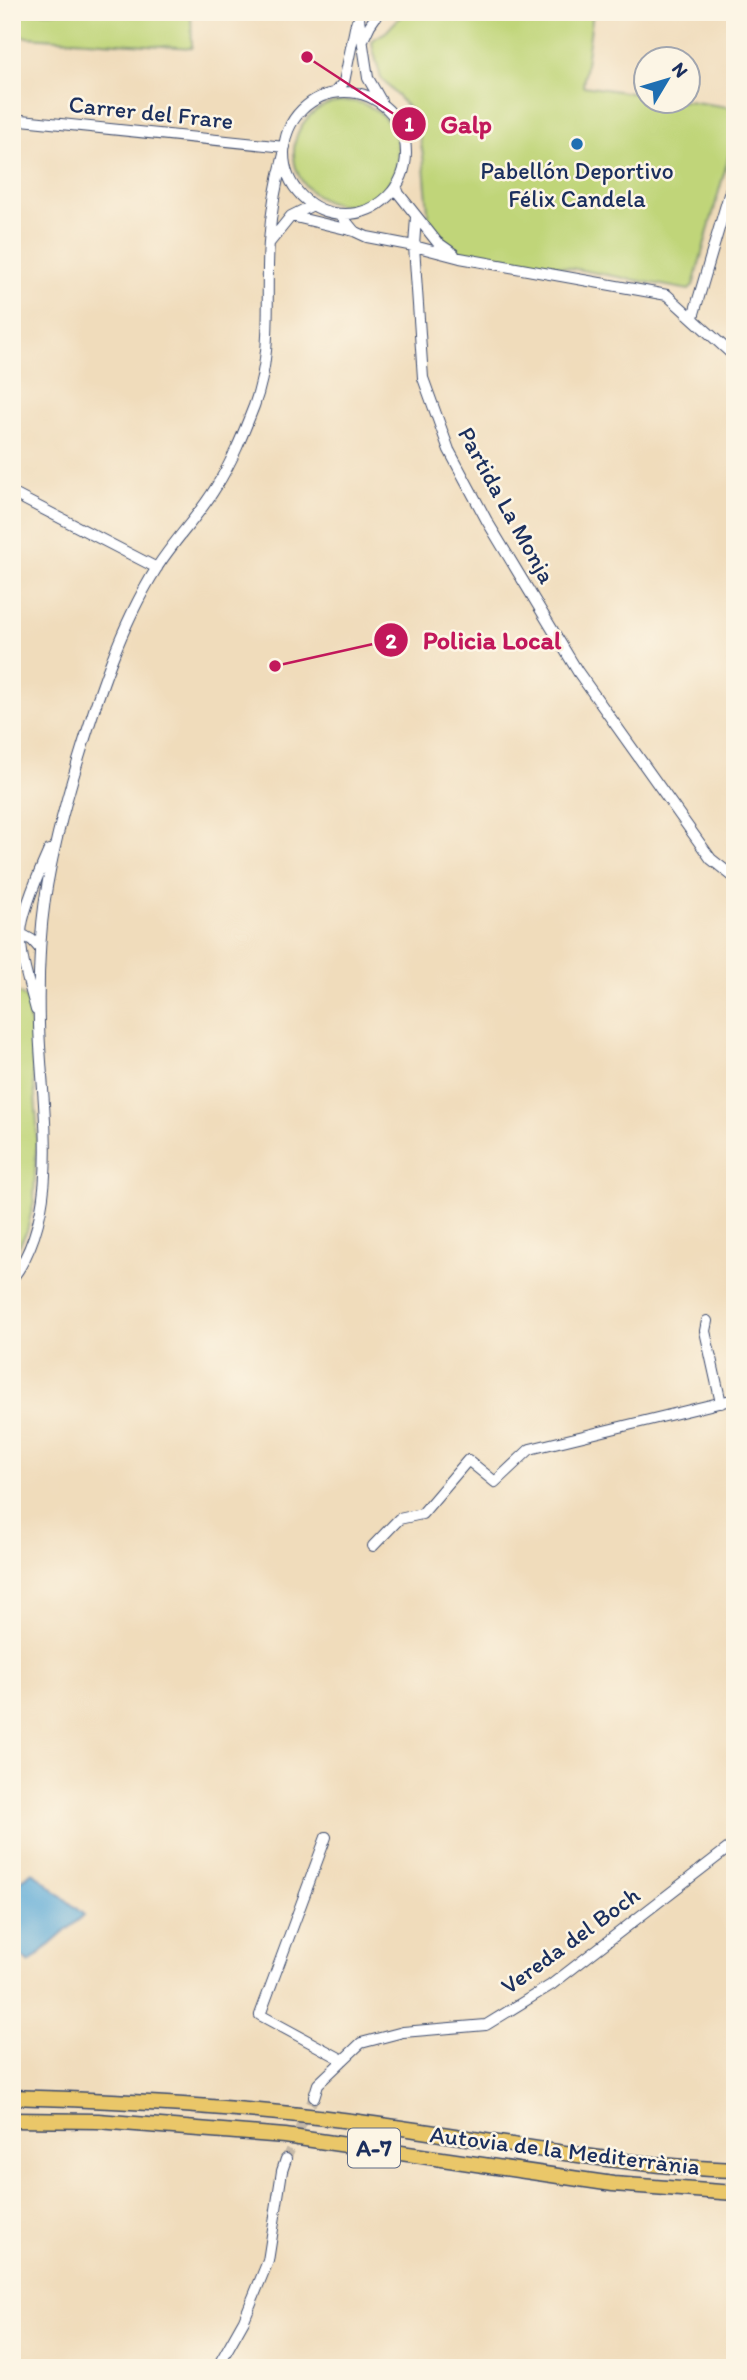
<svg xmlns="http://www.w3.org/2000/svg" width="747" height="2380" viewBox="0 0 747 2380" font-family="Itim,sans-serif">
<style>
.green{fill:#c0d579;stroke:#6e826c;stroke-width:2}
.water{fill:#5eabd8;stroke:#3c6d9b;stroke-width:2}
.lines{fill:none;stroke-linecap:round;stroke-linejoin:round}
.minor-tunnel{stroke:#c5b9a8;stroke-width:10;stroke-dasharray:10 5;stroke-linecap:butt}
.minor-casing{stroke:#3b496c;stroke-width:12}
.highway-casing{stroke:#3b496c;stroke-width:17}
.minor{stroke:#fff;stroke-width:10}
.highway{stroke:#eac769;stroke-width:14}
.poi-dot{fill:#1f6fb2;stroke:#fcf5e5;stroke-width:2.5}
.labels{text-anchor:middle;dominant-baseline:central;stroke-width:5;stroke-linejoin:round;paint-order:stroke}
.shield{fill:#fcf5e5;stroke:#5e6a86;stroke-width:2}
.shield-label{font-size:23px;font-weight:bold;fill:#1b2f5e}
.street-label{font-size:24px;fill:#1b2f5e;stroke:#fcf5e5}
.poi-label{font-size:24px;fill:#1b2f5e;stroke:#fcf5e5}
.leader{fill:none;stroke:#c2185b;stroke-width:2.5}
.callout-dot{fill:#c2185b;stroke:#fcf5e5;stroke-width:2.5}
.mark-label{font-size:21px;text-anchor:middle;font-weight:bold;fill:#fff}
.callout-label{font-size:26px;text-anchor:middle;font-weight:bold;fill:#c2185b;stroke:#fcf5e5;stroke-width:5;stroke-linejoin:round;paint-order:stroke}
</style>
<rect width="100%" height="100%" fill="#fcf5e5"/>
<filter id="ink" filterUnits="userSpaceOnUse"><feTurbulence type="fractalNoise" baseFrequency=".0143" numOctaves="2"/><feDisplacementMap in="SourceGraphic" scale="14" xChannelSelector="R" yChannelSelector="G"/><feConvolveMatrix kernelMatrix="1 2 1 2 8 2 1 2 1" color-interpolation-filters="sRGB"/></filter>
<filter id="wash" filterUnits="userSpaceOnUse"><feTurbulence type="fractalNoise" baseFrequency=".00686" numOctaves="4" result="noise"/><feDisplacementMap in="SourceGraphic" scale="28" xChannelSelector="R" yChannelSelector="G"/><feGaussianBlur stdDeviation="1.57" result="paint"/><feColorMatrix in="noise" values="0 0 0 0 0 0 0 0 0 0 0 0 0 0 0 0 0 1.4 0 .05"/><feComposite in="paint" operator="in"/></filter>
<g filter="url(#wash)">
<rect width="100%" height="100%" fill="#f0dcbb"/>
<path class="green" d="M12,12h179l1,36 -180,-12z
M409,12h184l-10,74 62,9 1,7 42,-1 47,7v25l-42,153 -4,4 -135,-25 -95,-13 -20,-15 -10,-15 -6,-67 -5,-27 -8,-18 -29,-32 -8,-29 -1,-8c5,-5 10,-6 15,-10 7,-8 12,-14 22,-19z
M294 153a52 52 0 1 1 104 0a52 52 0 1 1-104 0Z
M19,993l7,5 3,12 8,114 -3,77 -7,30 -15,28v-264z"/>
<path class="water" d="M32,1871l52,44 -55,48 -17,-15v-59z"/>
</g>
<g filter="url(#ink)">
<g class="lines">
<path class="minor-tunnel" d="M286,2159l28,-62"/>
<g class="minor-casing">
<path id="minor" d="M358,12l10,66 13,23
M363,40l7,-15 9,-13
M284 153a61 61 0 1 1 122 0a61 61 0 1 1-122 0Z
M334,93l10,-11 12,-59
M12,119l273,28
M396,186l3,8 38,48 17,12
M340,214l14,17 13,6 47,9 46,12 207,37 68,62
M291,216l63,15
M416,217l-2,29 9,132 26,72 38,71 91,151 133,187 24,19
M270,242l21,-26 22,-11
M693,317l42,-143
M12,493l145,75
M12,929l20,11 8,9
M36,1010c-6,-24 -16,-51 -15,-76 0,-20 20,-66 28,-84
M12,1279c52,-69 29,-174 27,-255 -1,-42 0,-83 6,-125 7,-47 19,-92 33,-138 20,-66 42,-134 78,-192 18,-29 43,-53 60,-82 16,-25 27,-53 38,-81 20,-54 11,-108 15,-164 2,-31 7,-59 15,-88
M707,1321l-2,10 16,72
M373,1546l26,-27 23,-5 46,-54 27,22 35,-33 205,-50
M326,1837l-66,178 83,45
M314,2097l4,-13 43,-41 42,-11 83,-7 65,-40 184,-142
M217,2368l27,-48 24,-59 14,-90 4,-12"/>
</g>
<g class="highway-casing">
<path id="highway" d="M12,2097c126,4 251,11 376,29 115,16 230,40 347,44
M12,2120l86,1 187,15 328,48 122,9"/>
</g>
<use href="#minor" class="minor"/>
<use href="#highway" class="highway"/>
</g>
</g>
<circle class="poi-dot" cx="577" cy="144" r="7"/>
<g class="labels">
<rect class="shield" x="348" y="2128.5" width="52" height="39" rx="5"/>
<g class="shield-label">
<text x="374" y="2148">A-7</text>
</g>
<g class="street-label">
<text transform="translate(151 112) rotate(6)">Carrer del Frare</text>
<text transform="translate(507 505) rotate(61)">Partida La Monja</text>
<text transform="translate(570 1940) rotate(-36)">Vereda del Boch</text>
<text transform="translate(565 2150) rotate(7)">Autovia de la Mediterrània</text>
</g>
<g class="poi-label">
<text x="577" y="170">Pabellón Deportivo<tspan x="577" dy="28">Félix Candela</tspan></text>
</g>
</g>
<path class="leader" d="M307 57L409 124M275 666L391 640"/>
<g class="callout-dot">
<circle cx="307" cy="57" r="7"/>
<circle cx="275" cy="666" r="7"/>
<circle cx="409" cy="124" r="18"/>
<circle cx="391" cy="640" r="18"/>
</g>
<g class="mark-label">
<text x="409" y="131">1</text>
<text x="391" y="648">2</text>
</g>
<g class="callout-label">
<text x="466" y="133">Galp</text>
<text x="492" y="649">Policia Local</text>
</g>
<rect width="747" height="2380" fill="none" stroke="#fcf5e5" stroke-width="42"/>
<g transform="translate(667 80) rotate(52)"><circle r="33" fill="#fcf5e5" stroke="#a2a6af" stroke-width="2"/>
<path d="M0-5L12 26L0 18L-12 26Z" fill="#1f6fb2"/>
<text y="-10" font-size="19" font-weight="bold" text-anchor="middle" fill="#1b2f5e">N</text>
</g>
</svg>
